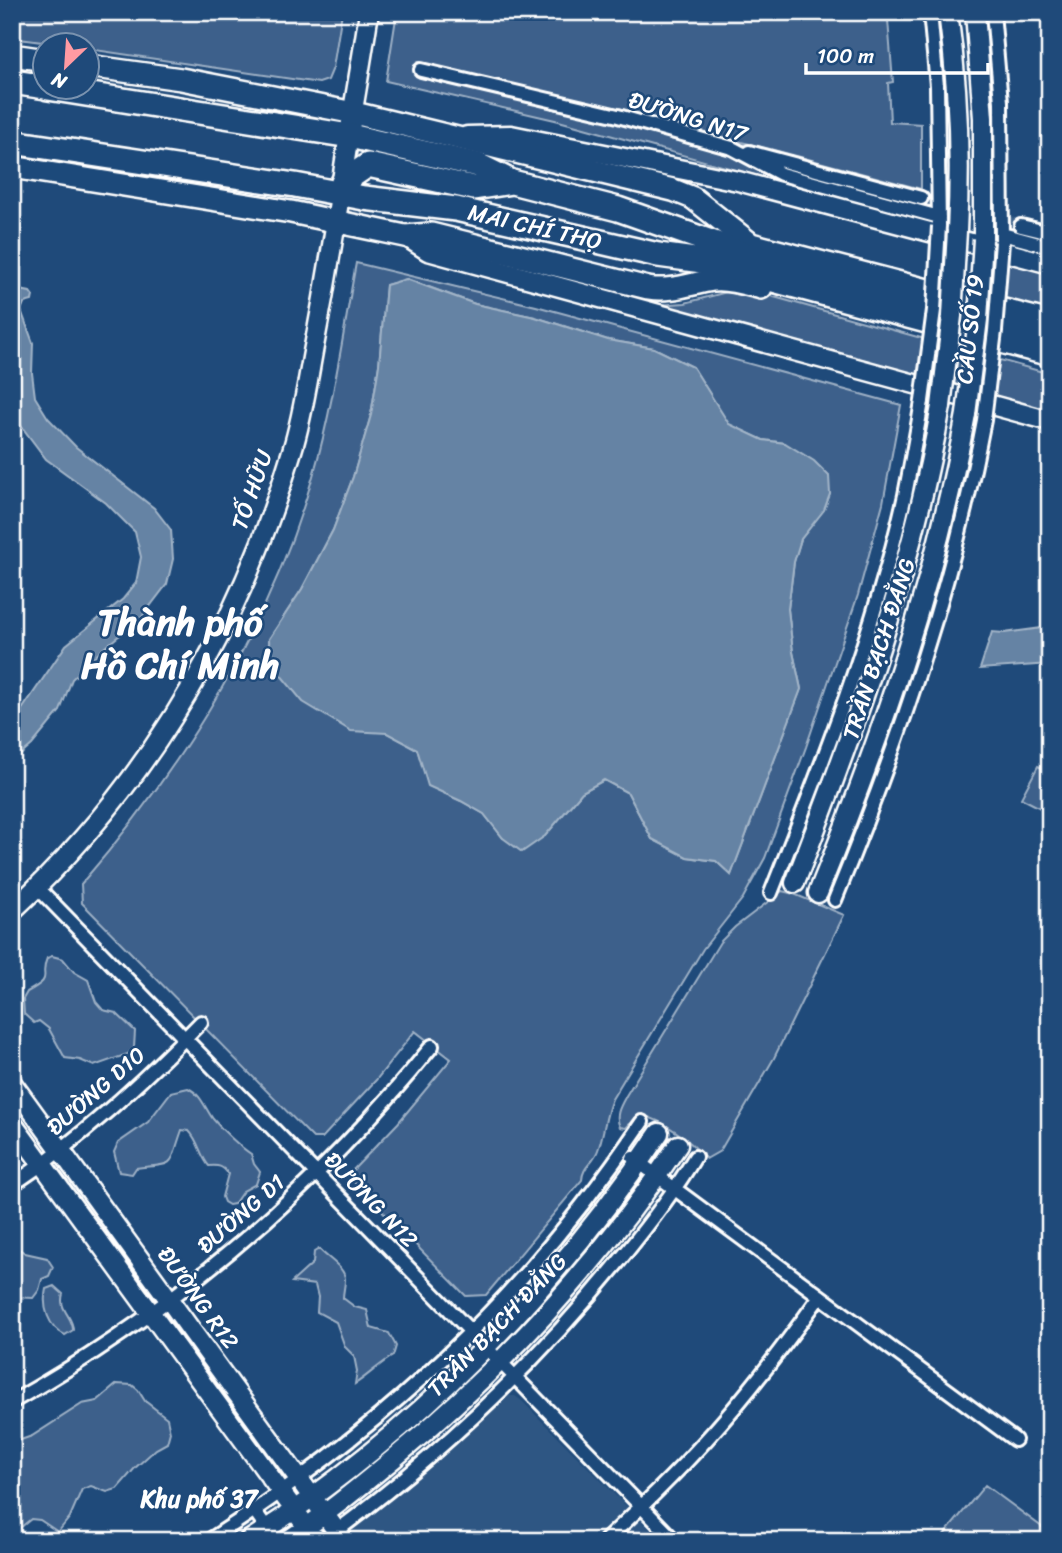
<svg xmlns="http://www.w3.org/2000/svg" width="1062" height="1553" viewBox="0 0 1062 1553" font-family="Sriracha,sans-serif">
<style>
.built{fill:#2e5683}
.green{fill:#3c618b;stroke:#9eb0c5;stroke-width:2;fill-rule:evenodd}
.water{fill:#6583a4;stroke:#a3b5c8;stroke-width:2}
.lines{fill:none;stroke-linecap:round;stroke-linejoin:round}
.street-tunnel{stroke:#41658e;stroke-width:12;stroke-dasharray:12 6;stroke-linecap:butt}
.street-casing{stroke:#fff;stroke-width:18}
.secondary-casing{stroke:#fff;stroke-width:23}
.primary-casing{stroke:#fff;stroke-width:26}
.highway-casing{stroke:#fff;stroke-width:28}
.street{stroke:#1f4a7a;stroke-width:12}
.secondary{stroke:#1f4a7a;stroke-width:18}
.primary{stroke:#1f4a7a;stroke-width:21}
.highway{stroke:#1f4a7a;stroke-width:23}
.street-bridge-casing{stroke:#fff;stroke-width:18;stroke-linecap:butt}
.secondary-bridge-casing{stroke:#fff;stroke-width:23;stroke-linecap:butt}
.street-bridge{stroke:#1f4a7a;stroke-width:12}
.secondary-bridge{stroke:#1f4a7a;stroke-width:18}
.labels{text-anchor:middle;dominant-baseline:central;stroke-width:5;stroke-linejoin:round;paint-order:stroke}
.street-label{font-size:23px;fill:#fff;stroke:#1f4a7a}
.neighbourhood-label{font-size:24px;font-weight:bold;fill:#fff;stroke:#1f4a7a}
.town-label{font-size:37px;font-weight:bold;fill:#fff;stroke:#1f4a7a}
</style>
<rect width="100%" height="100%" fill="#1f4a7a"/>
<filter id="ink" filterUnits="userSpaceOnUse"><feTurbulence type="fractalNoise" baseFrequency=".0143" numOctaves="2"/><feDisplacementMap in="SourceGraphic" scale="14" xChannelSelector="R" yChannelSelector="G"/><feConvolveMatrix kernelMatrix="1 2 1 2 8 2 1 2 1" color-interpolation-filters="sRGB"/></filter>
<g filter="url(#ink)">
<path class="built" d="M507,1396h8l7,5 139,140h-329l81,-64z"/>
<path class="green" d="M12,12h330l-9,56 -5,12 -9,3 -231,-34v-3l-23,-1 -53,-7z
M397,12h514l1,6 -24,2 5,62 -5,1 2,39 31,2v65l-151,-40 -351,-85 -2,7 196,48 117,32 40,21 3,8 -218,-60 -169,-39z
M988,256l62,15v47l-73,-20z
M356,263l180,43 365,99 -18,98 -25,92 -52,152 -41,111 -22,40 -40,51 -91,150c-7,17 -8,35 -14,51 -4,12 -16,17 -16,30l-96,115 -20,1 -113,-115v-11l45,-47 53,-64 -36,-28 -39,49 -54,58h-9l-231,-235 -1,-19c103,-119 188,-256 232,-408 20,-69 30,-142 43,-213zM407,279l68,25 60,13 73,23 46,8 39,19 35,57 35,16 22,3 45,51 -6,15 -23,30 -7,23 -6,47 5,43 8,37 -70,186 -15,-14 -29,-4 -35,-18 -24,-46 -24,-13 -22,12 -37,44 -42,2 -19,-24 -23,-13 -32,-15 -12,-37 -30,-16 -117,-71 -1,-23 33,-50 31,-59 20,-53 18,-62 8,-50 7,-80z
M742,288l308,86v40l-394,-109 29,-2z
M1038,766l12,6v41l-29,-15z
M782,891l12,3 50,21 -70,143 -54,93 -14,8c-17,-20 -41,-38 -67,-45l-13,14 -6,-1c-6,-12 1,-22 7,-33l93,-152 15,-15z
M52,956l11,3 11,13 14,8 8,22 7,8 13,3 19,18 -1,17 -6,6 -34,12 -14,-6 -15,-2 -16,-29 -10,-8 -5,2 -10,-9 -1,-15 4,-7c29,-16 11,-13 20,-34z
M188,1088c13,6 17,20 25,31 10,12 26,27 38,35l3,10 6,8 -4,12 -13,7 -9,13 -5,1 -5,-3 -2,-5 6,-23c-5,-8 -10,-9 -19,-8 -9,-10 -10,-25 -20,-35l-7,-1c-14,39 -4,33 -46,38l-4,6 -13,-2 -5,-20 4,-9 30,-21 23,-30z
M12,1244l13,9 22,5 6,9 -4,9 -7,3 -3,11 -6,8 -21,-1z
M319,1249c8,9 27,19 26,31 0,6 -2,12 -2,18l12,9 12,3 4,18 18,5 7,13 -3,10c-14,8 -24,19 -38,28l2,-13 -3,-15 -9,-9 -9,-25 -19,-10 1,-15 -3,-12 -23,-3 21,-19 1,-11z
M54,1286l9,8c-5,16 10,22 10,36l-8,5c-17,-8 -23,-28 -19,-46z
M117,1384l15,1 6,5 7,11 22,17 3,14 -3,11 -11,6 -21,19 -18,21 -10,3 -16,-6 -9,3 -12,28 -12,15 -18,-12 -9,-1 -11,9 -8,-1v-84l20,-7 50,-32 15,-3z
M985,1485l65,48v8h-111z"/>
<path class="water" d="M406,279l69,25 60,13 73,23 46,8 39,19 36,57 34,16 22,3 29,18 15,15 1,18 -6,16 -23,29 -7,23 -6,47 5,43 8,37 -70,186 -15,-14 -29,-4 -35,-18 -24,-46 -24,-13 -22,12 -37,44 -23,16 -19,-14 -19,-24 -23,-13 -33,-15 -11,-37 -30,-16 -36,-2 -48,-29 -33,-40 -1,-23 33,-50 31,-59 20,-53 18,-62 8,-50 7,-80z
M15,289l15,3 3,4 -1,5 -8,2 -3,7 12,33 -1,30 3,24 13,21 28,29 78,61 17,22 2,29 -6,25 -26,34 -36,29 -33,32 -12,32 -28,34 -20,17v-44l11,-10 43,-63 57,-46 13,-16 5,-26 -6,-25 -29,-29 -60,-44 -27,-36 -7,-33v-100z
M1050,627v37l-70,5 12,-37 12,1z"/>
<g class="lines">
<path class="street-tunnel" d="M921,198l100,28"/>
<g class="street-casing">
<path id="street" d="M930,12l7,74 2,139
M993,12l8,90 1,140
M421,70l197,46 114,32 49,26 158,43
M749,152l172,46
M1021,226l29,7
M1002,234l48,13
M38,888l637,653
M771,893c51,-128 104,-263 134,-398 6,-31 12,-63 17,-94
M835,900c64,-156 118,-315 149,-480
M633,1158l382,282
M12,1185c69,-46 131,-104 189,-163
M12,1402c163,-92 303,-211 420,-356
M254,1510l22,31
M208,1541c176,-113 317,-244 434,-419
M323,1541c110,-80 211,-175 297,-281 27,-33 53,-66 75,-103
M605,1541c35,-33 70,-66 102,-102 41,-45 78,-94 113,-143"/>
</g>
<g class="secondary-casing">
<path id="secondary" d="M948,12c10,72 13,146 9,219
M975,12l8,106v121
M467,136l44,-1 227,46 312,83
M405,236l23,15 622,170
M795,883c60,-155 118,-313 146,-477
M818,893c63,-155 118,-314 148,-479
M12,911c137,-127 227,-281 280,-460 10,-32 15,-66 21,-99 10,-52 19,-104 27,-157 8,-61 20,-122 29,-183
M12,1083l332,458
M12,1123l305,418
M248,1541c163,-104 304,-247 411,-408
M287,1541c37,-25 71,-53 105,-81 109,-91 207,-196 286,-315"/>
</g>
<g class="primary-casing">
<path id="primary" d="M12,55l34,5
M88,66l93,13 173,34 319,77 20,8 58,46 299,78
M12,167l279,45 114,24 26,-2 217,54c23,4 41,-4 65,-8 15,-2 33,4 48,8"/>
</g>
<g class="highway-casing">
<path id="highway" d="M12,82l34,5
M48,88l302,48 128,29 34,17 106,27 130,46 302,80
M12,142l283,43 69,13 92,11 202,46 44,6 348,93
M340,193l3,-11 25,-17 106,23 38,-6"/>
</g>
<use href="#street" class="street"/>
<use href="#secondary" class="secondary"/>
<use href="#primary" class="primary"/>
<use href="#highway" class="highway"/>
<g class="street-bridge-casing">
<path id="street-bridge" d="M922,401l12,-91 5,-84
M984,420l11,-89 7,-89"/>
</g>
<g class="secondary-bridge-casing">
<path id="secondary-bridge" d="M941,406l11,-90 5,-85
M966,414l12,-95 5,-80"/>
</g>
<use href="#street-bridge" class="street-bridge"/>
<use href="#secondary-bridge" class="secondary-bridge"/>
</g>
</g>
<g class="labels">
<g class="street-label">
<text transform="translate(688 117) rotate(17)">ĐƯỜNG N17</text>
<text transform="translate(535 227) rotate(13)">MAI CHÍ THỌ</text>
<text transform="translate(970 329) rotate(-84)">CẦU SỐ 19</text>
<text transform="translate(252 490) rotate(-71)">TỐ HỮU</text>
<text transform="translate(879 649) rotate(-72)">TRẦN BẠCH ĐẰNG</text>
<text transform="translate(96 1091) rotate(-41)">ĐƯỜNG D10</text>
<text transform="translate(371 1200) rotate(46)">ĐƯỜNG N12</text>
<text transform="translate(241 1214) rotate(-41)">ĐƯỜNG D1</text>
<text transform="translate(198 1298) rotate(54)">ĐƯỜNG R12</text>
<text transform="translate(497 1325) rotate(-46)">TRẦN BẠCH ĐẰNG</text>
</g>
<g class="neighbourhood-label">
<text x="199" y="1499">Khu phố 37</text>
</g>
<g class="town-label">
<text x="180" y="622">Thành phố<tspan x="180" dy="43">Hồ Chí Minh</tspan></text>
</g>
</g>
<rect width="1062" height="1553" fill="none" stroke="#1f4a7a" stroke-width="42"/>
<rect x="21" y="21" width="1020" height="1511" fill="none" stroke="#fff" stroke-width="2.5" filter="url(#ink)"/>
<g transform="translate(66 66) rotate(205)"><circle r="33" fill="#1f4a7a" stroke="#7992af" stroke-width="2"/>
<path d="M0-5L12 26L0 18L-12 26Z" fill="#ff9aa2"/>
<text y="-10" font-size="19" font-weight="bold" text-anchor="middle" fill="#ffffff">N</text>
</g>
<path d="M806 63v10h182v-10" fill="none" stroke="#ffffff" stroke-width="3.5"/>
<text x="817" y="63" font-size="21" fill="#ffffff" stroke="#1f4a7a" stroke-width="5" paint-order="stroke">100 m</text>
</svg>
